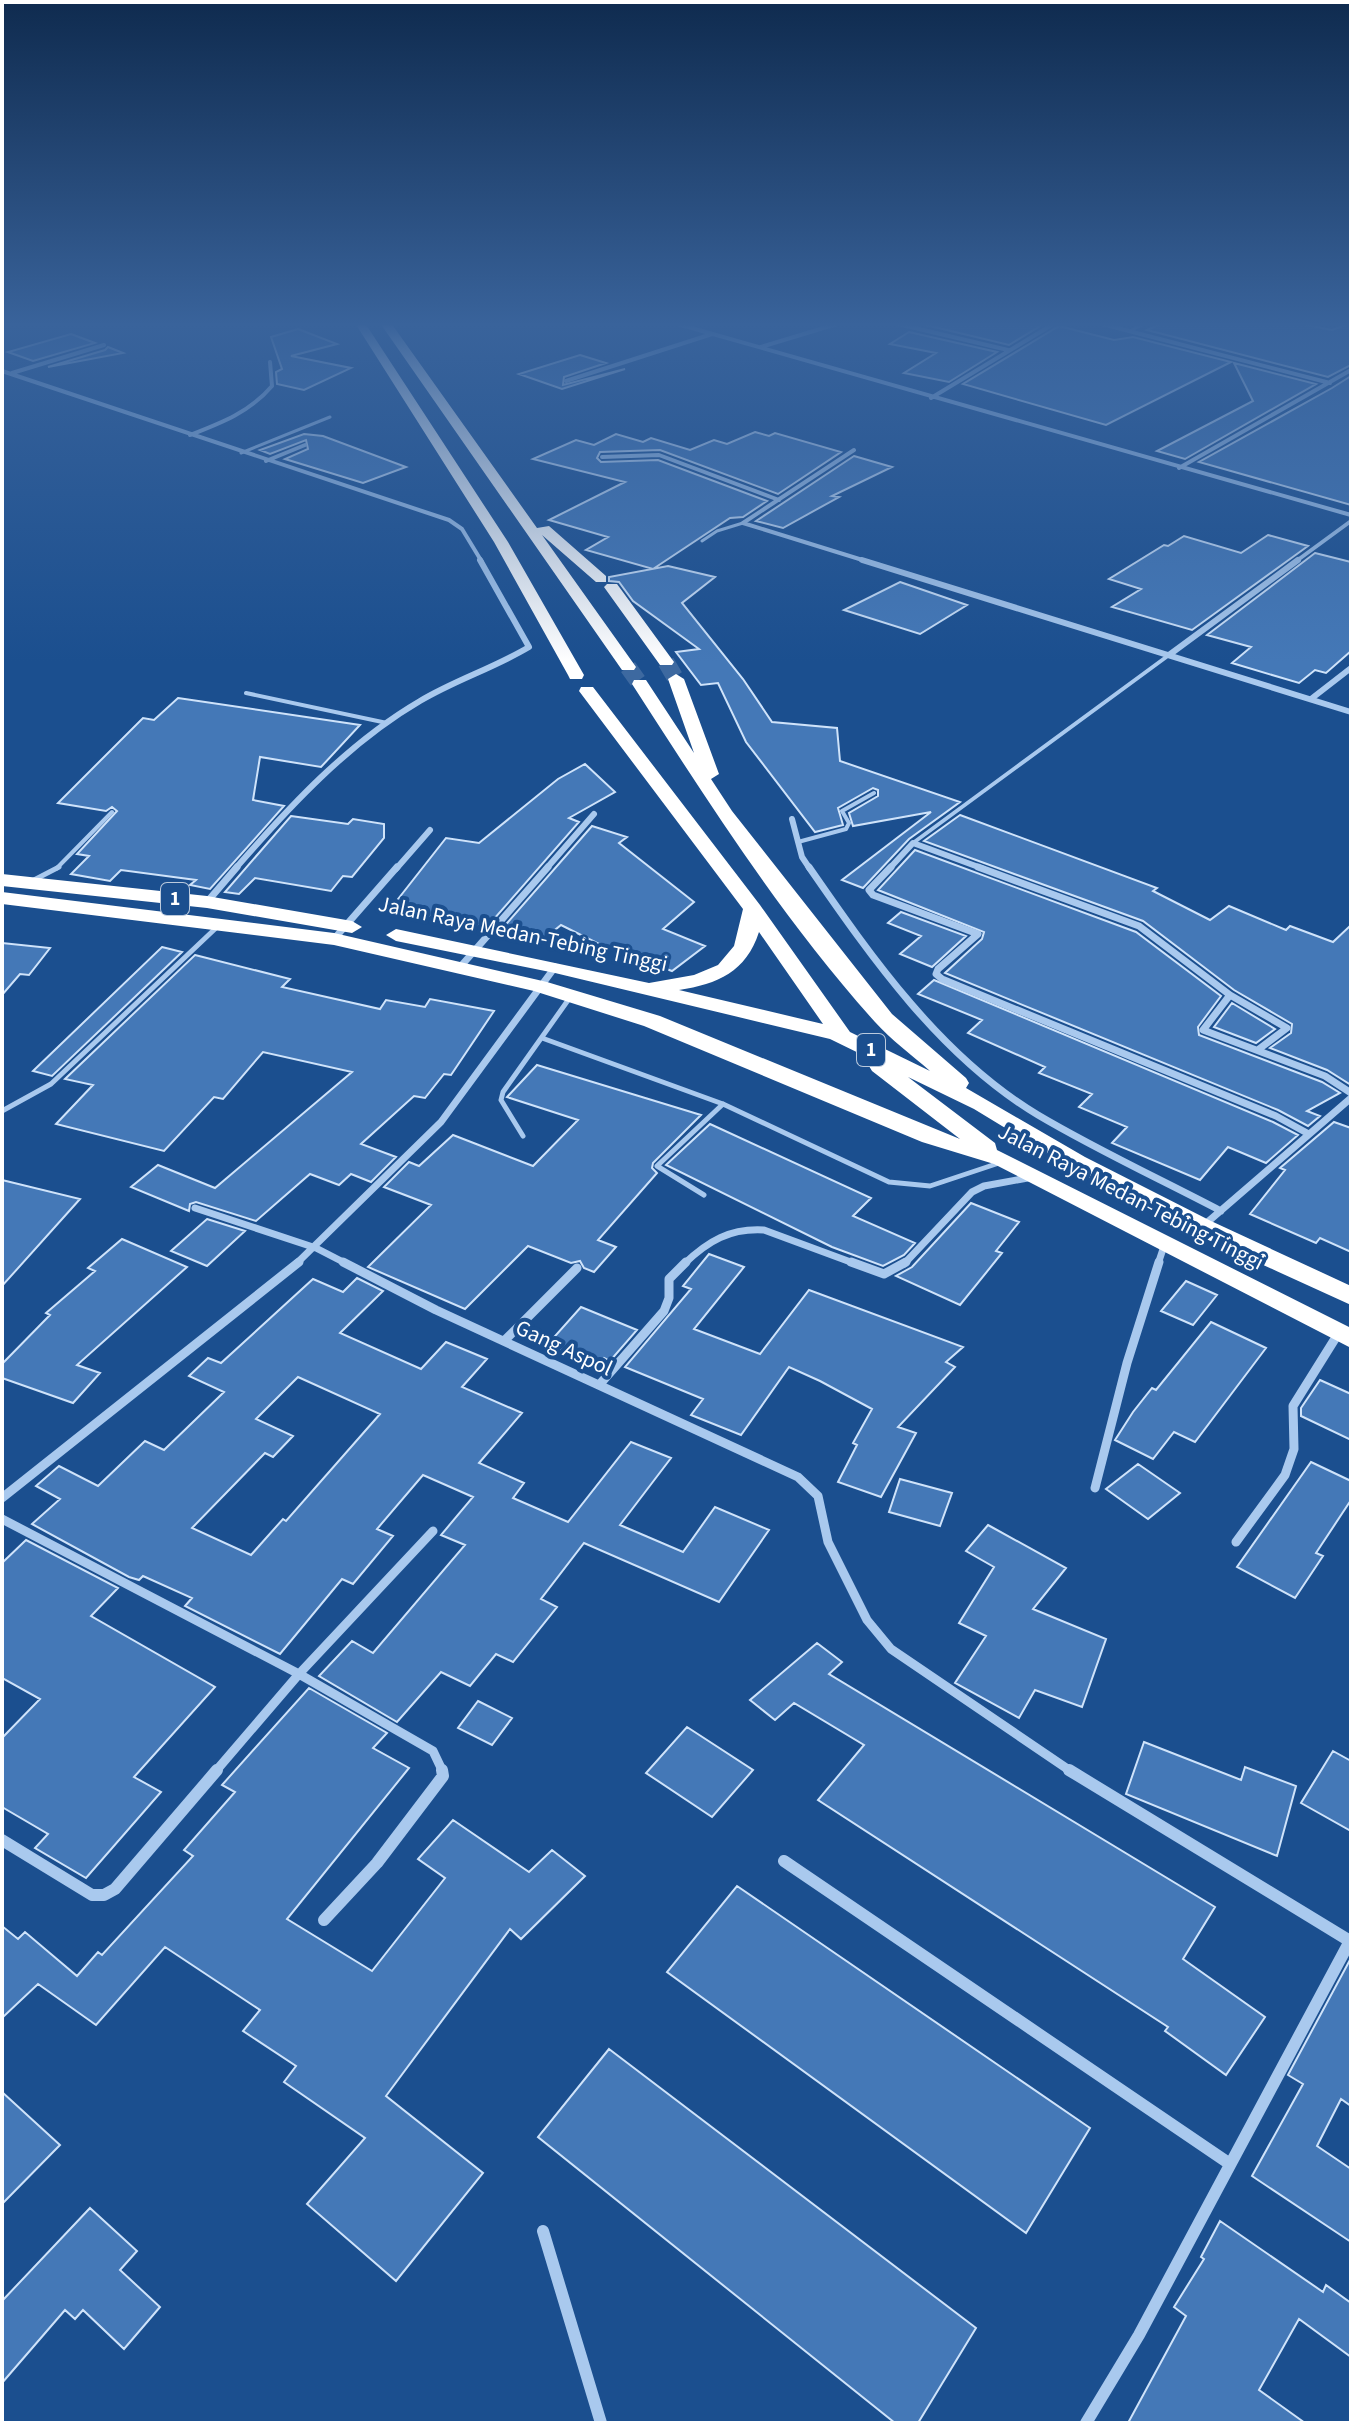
<svg xmlns="http://www.w3.org/2000/svg" width="1353" height="2425" viewBox="0 0 1353 2425" font-family="'Source Sans 3',sans-serif">
<style>
.building{fill:#4478b7;stroke:#cfe3fa;stroke-width:2;fill-rule:evenodd}
.lines{fill:none;stroke-linecap:round;stroke-linejoin:round}
.highway-tunnel{stroke:#3d69a0;stroke-width:17;stroke-dasharray:17 8;stroke-linecap:butt}
.lane-far2{stroke:#a9c9ee;stroke-width:3}
.lane-far1{stroke:#a9c9ee;stroke-width:4}
.lane{stroke:#a9c9ee;stroke-width:5}
.street-far4{stroke:#a9c9ee;stroke-width:4}
.street-far3{stroke:#a9c9ee;stroke-width:6}
.street-far2{stroke:#a9c9ee;stroke-width:7}
.street-far1{stroke:#a9c9ee;stroke-width:9}
.street{stroke:#a9c9ee;stroke-width:12}
.highway{fill:#fff;fill-rule:evenodd}
.labels{text-anchor:middle;dominant-baseline:central;stroke-width:8;stroke-linejoin:round;paint-order:stroke}
.shield{fill:#1b4f8f;stroke:#bbcadd;stroke-width:2}
.shield-label{font-size:20px;font-weight:bold;fill:#fff}
.street-label{font-size:22px;fill:#fff;stroke:#1b4f8f}
</style>
<rect width="100%" height="100%" fill="#1b4f8f"/>
<path class="building" d="M925,323h120l-36,22 -87,-21z
M1163,323h134l35,7 19,-7v42l-23,12 -181,-47z
M1059,326l55,14 19,-3 98,25 -125,63 -143,-41z
M298,329l39,15 -46,12 60,12 -47,22 -27,-6 -1,-12 6,-3 -11,-32z
M909,332l88,20 -48,30 -45,-9 32,-20 -46,-9z
M71,334l24,9 -62,18 -25,-9z
M108,347l15,6 -75,14 57,-17z
M580,355l26,8 -42,14 -1,8 62,-16 -63,20 -43,-15z
M1234,363l82,21 -131,75 -28,-8 96,-50z
M1351,376v129l-152,-43 133,-74z
M755,432l14,4 6,-3 66,19 -63,42 -118,-44 -60,2 -3,6 4,4 57,-2 109,41 -24,16 -13,1 -77,51 -67,-19 22,-13 -59,-17 76,-38 -92,-23 43,-19 18,5 22,-11 27,8 8,-4 39,12 24,-10 13,4z
M304,434l19,2 83,31 -43,16 -78,-24 23,-10 -2,-9 -36,14 -10,-4z
M854,456l38,11 -60,29 7,1 -56,31 -27,-7z
M1268,535l40,11 -116,84 -80,-23 29,-18 -32,-10 55,-34 4,1 16,-10 57,17z
M1315,553l36,9v89l-25,22 -11,-3 -16,13 -67,-20 19,-16 -44,-12z
M668,566l47,11 -33,26 61,76 29,43 65,6 3,33 120,41 -51,37 -46,49 -21,-8 89,-68 -78,14 -4,-13 29,-17v-6l-5,-2 -35,20 5,17 -28,7 -69,-90 -28,-59 -17,2 -25,-33 23,-3 -66,-48 -14,-19 -10,-1v-4z
M900,582l67,23 -47,29 -76,-24z
M178,698l182,27 -39,42 -61,-10 -7,43 31,6 -74,83 -20,-4 6,-5 -75,-10 -11,11 -39,-7 18,-18 -12,-2 40,-43 -5,-4 -6,4 -48,-8 85,-85 11,2z
M585,764l30,28 -46,26 10,4 -92,105 -96,-19 55,-70 33,5 79,-64z
M960,815l197,73 -4,3 57,29 19,-14 57,24 4,-4 43,16 18,-17v160l-24,-15 -57,-22 21,-15 1,-9 -58,-34 -91,-69 -219,-80z
M291,816l57,8 5,-5 31,5v14l-32,39 -9,-1 -12,15 -76,-13 -16,16 -14,-2z
M592,826l35,11 -8,6 75,59 -31,27 42,17 -33,25 -71,-26 -40,-20 -22,18 -38,-13z
M915,850l221,82 85,64 -23,31 1,8 123,47 18,11 -33,18 13,5 -12,10 -30,-16 -333,-137 37,-34 2,-7 -106,-42z
M901,912l65,24 -34,31 -32,-13 21,-18 -33,-13z
M2,943l48,5 -21,27 -9,-1 -18,21z
M162,947l20,5 -130,124 -19,-5z
M195,955l95,24 -8,8 98,22 6,-9 39,7 5,-8 64,12 -43,64 -7,-1 -19,24 -11,-2 -53,48 35,13 -25,25 -20,-8 -12,11 -29,-11 -54,47 -60,-19 -6,2 -1,7 -58,-24 27,-22 57,23 137,-116 -89,-20 -40,47 -9,-2 -50,54 -108,-27 37,-39 -28,-6z
M934,980l339,142 25,13 -32,28 -38,-16 -28,33 -88,-37 15,-16 -48,-20 13,-13 -53,-21 6,-6 -77,-34 14,-13 -64,-26z
M1232,1003l43,26 -19,14 -42,-16z
M537,1065l164,50 -48,48 -1,5 5,5 -59,67 18,7 -22,25 -10,-4 -4,-7 -9,2 -43,-17 -63,63 -97,-42 63,-62 -47,-18 25,-25 10,4 34,-31 80,31 45,-46 -71,-23z
M1334,1122l17,6v124l-31,-14 -4,5 -66,-29 35,-44 -5,-2z
M710,1124l161,74 -18,18 62,27 -11,12 -21,11 -51,-19 -166,-82z
M2,1180l78,19 -78,87z
M971,1203l48,19 -23,29 6,2 -42,52 -64,-29 16,-9z
M207,1219l38,12 -38,35 -36,-15z
M122,1239l65,28 -110,98 23,8 -27,30 -71,-25v-14l48,-49 -4,-2 49,-42 -7,-3z
M709,1254l35,13 -50,62 66,25 49,-64 154,57 -17,15 9,5 -57,60 18,6 -35,64 -43,-15 19,-37 -4,-2 19,-34 -52,-28 -31,-14 -48,68 -50,-20 12,-16 -78,-32 66,-78 -8,-3z
M357,1278l26,13 -43,42 81,36 25,-27 41,17 -25,28 60,26 -43,50 45,20 -11,15 55,24 63,-80 40,16 -51,67 63,27 32,-45 54,23 -50,72 -135,-59 -43,56 16,8 -44,55 -17,-8 -26,32 -29,-14 -44,50 -78,-46 33,-35 21,12 92,-108 -24,-10 32,-38 -50,-22 -46,54 16,7 -40,48 -11,-5 -62,75 -95,-48 7,-8 -49,-22 -4,4 -10,-3 -97,-53 28,-25 -24,-13 23,-20 39,20 47,-45 19,9 60,-58 -35,-16 19,-18 13,5 92,-84 30,13zM298,1377l82,37 -94,107 -3,-2 -32,36 -59,-27 73,-75 8,4 20,-21 -37,-17z
M1186,1281l31,14 -24,30 -32,-14z
M581,1307l56,23 -27,31 -6,-3 -7,8 -50,-21z
M1211,1322l55,26 -71,94 -21,-10 -21,27 -38,-19 18,-28 19,-24 4,2z
M1320,1380l31,14v46l-50,-24v-8z
M1311,1462l40,19v19l-35,53 7,3 -28,42 -58,-31z
M1138,1464l42,29 -32,26 -42,-30z
M900,1479l52,14 -12,33 -51,-14z
M988,1525l78,43 -33,41 73,30 -24,68 -47,-17 -16,28 -64,-35 31,-47 -27,-13 35,-56 -28,-16z
M26,1540l92,48 -27,28 124,71 -81,90 27,15 -75,86 -51,-30 13,-14 -46,-27v-69l38,-39 -38,-21v-115z
M817,1643l25,19 -13,12 386,233 -32,52 82,58 -39,58 -61,-44 3,-4 -350,-227 46,-55 -70,-42 -19,17 -25,-20z
M309,1688l78,45 -14,15 36,20 -122,151 85,52 73,-93 -27,-19 35,-39 76,52 23,-22 33,26 -64,63 -11,-10 -124,167 97,77 -87,108 -89,-77 58,-66 -81,-56 12,-16 -53,-35 17,-21 -95,-63 -69,78 -58,-41 -36,34v-92l16,13 7,-7 52,44 21,-24 4,3 91,-99 -9,-6 51,-58 -13,-7z
M478,1701l34,17 -20,27 -34,-17z
M687,1727l66,43 -41,47 -66,-44z
M1144,1742l97,38 4,-13 51,19 -19,70 -151,-62z
M1333,1751l18,10v70l-50,-28z
M737,1886l353,242 -64,105 -359,-261z
M1351,1958v148l-10,-7 -24,47 34,23v73l-99,-66 51,-92 -15,-9z
M609,2049l367,279 -58,95h-23l-357,-286z
M2,2092l58,53 -58,59z
M90,2208l47,43 -17,19 40,37 -36,42 -41,-39 -8,9 -10,-9 -63,73v-82z
M1220,2221l103,71 3,-7 25,18v54l-52,-38 -40,71 46,33h-177l58,-107 -12,-9 30,-48 -3,-2z"/>
<g class="lines">
<path class="highway-tunnel" d="M666,662l10,17
M628,667l12,17"/>
<path class="lane-far2" d="M1130,331l16,-8
M241,453l89,-36
M702,541l15,-10 26,-8"/>
<path class="lane-far1" d="M246,693l141,30
M798,842l48,-13 3,-6 -7,-12 32,-18
M913,843l256,-188
M56,869l56,-57"/>
<path class="lane" d="M32,881l27,-14
M542,1038l181,66 166,78 41,4 72,-24
M2,1111l49,-27 166,-157
M523,1136l-22,-36 2,-8 68,-96
M704,1195l-47,-29 66,-62"/>
<path class="street-far4" d="M674,323l677,192
M1098,323l232,60
M898,324l110,26
M761,347l79,-24
M2,371l447,149 13,9 20,33
M12,373l92,-28
M566,381l146,-47
M931,398l124,-75
M190,435c31,-12 60,-23 82,-49l-2,-24
M854,450l-111,73 126,39
M602,457l57,-2 120,45
M266,461l39,-16
M1179,468l172,-98
M1295,562l56,-41"/>
<path class="street-far3" d="M862,560l489,152
M1169,655l129,-95
M1311,699l40,-31
M792,819l10,38 8,12
M235,869c54,-62 113,-126 185,-168 35,-21 74,-33 109,-54l-49,-87
M396,869l34,-39
M546,869l48,-55
M889,869l24,-26 71,26"/>
<path class="street-far2" d="M809,867c63,91 132,190 229,248 59,35 122,64 183,96
M891,867l-22,23 4,5 105,39 -40,35 -2,5 6,5 334,137 31,17
M978,867l161,59 91,69 57,33 -28,21
M207,902l30,-35
M334,939l63,-72
M461,966l87,-99
M1230,995l-27,35 122,46 26,17
M195,1208l121,40 31,16
M1203,1226l148,-128
M296,1264l145,-142 114,-155
M684,1264c24,-23 46,-36 80,-34l92,34
M904,1264l68,-72 12,-6 49,-9
M1158,1264l7,-21"/>
<path class="street-far1" d="M343,1262l93,48 362,167 20,19 10,46 39,78 24,29 181,123
M851,1262l33,12 22,-12
M505,1340l72,-72
M600,1384l64,-73 5,-13v-19l17,-17
M1095,1488l32,-125 32,-101
M2,1498l297,-236
M2,1519l297,155 134,77 10,21
M1236,1542l49,-67 9,-26 -1,-43 45,-72
M215,1772l84,-98 134,-143"/>
<path class="street" d="M1069,1770l281,171
M2,1840l90,55h12l11,-6 102,-119
M784,1861l446,303
M324,1920l53,-57 66,-87 -1,-6
M543,2231l58,192
M1086,2423l53,-88 212,-396"/>
<path class="highway" d="M355,323h10l143,219 76,133 -2,4h-12l-2,-4 -74,-133z
M380,323h11l146,205 12,-2 57,50v6h-10l-54,-47 94,132 -2,3h-12z
M607,584h10l57,78 -2,3h-12l-56,-78z
M676,674l8,5 35,95 -8,5 21,32 160,203 74,64 3,5 -3,5 119,69 126,64 140,65v19l-158,-72 -124,-66 -95,-58 -66,-32 87,66 2,7 354,178v20l-357,-184 -72,-22 -278,-116 -110,-35 -200,-46 -332,-41v-12l332,41 213,49 113,34 300,123 -88,-68 -3,-5 6,-5 -45,-22 -275,-66 -159,-32 -10,-6 10,-6 253,54 45,-8 24,-10 16,-19 9,-37 -164,-218 2,-4h12l167,218 90,127 80,39c-18,-16 -39,-31 -55,-49 -93,-103 -168,-222 -243,-338l2,-4h12l48,73 -26,-74zM759,932l64,92 -144,-34c39,-6 67,-18 80,-58z
M2,874l205,22 145,25 10,6 -10,6 -145,-25 -205,-22z"/>
</g>
<linearGradient id="sky" x2="0" y2="1"><stop stop-color="#0f2b4f"/><stop offset="0.49" stop-color="#39639b"/><stop offset="1" stop-color="#39639b" stop-opacity="0"/></linearGradient>
<rect width="1353" height="662" fill="url(#sky)"/>
<g class="labels">
<g class="shield">
<rect x="161" y="883" width="28" height="32" rx="6"/>
<rect x="857" y="1034" width="28" height="32" rx="6"/>
</g>
<g class="shield-label">
<text x="175" y="899">1</text>
<text x="871" y="1050">1</text>
</g>
<g class="street-label">
<text transform="translate(523 934) rotate(12)">Jalan Raya Medan-Tebing Tinggi</text>
<text transform="translate(1131 1197) rotate(27)">Jalan Raya Medan-Tebing Tinggi</text>
<text transform="translate(564 1348) rotate(25)">Gang Aspol</text>
</g>
</g>
<rect width="1353" height="2425" fill="none" stroke="#ffffff" stroke-width="8"/>
</svg>
